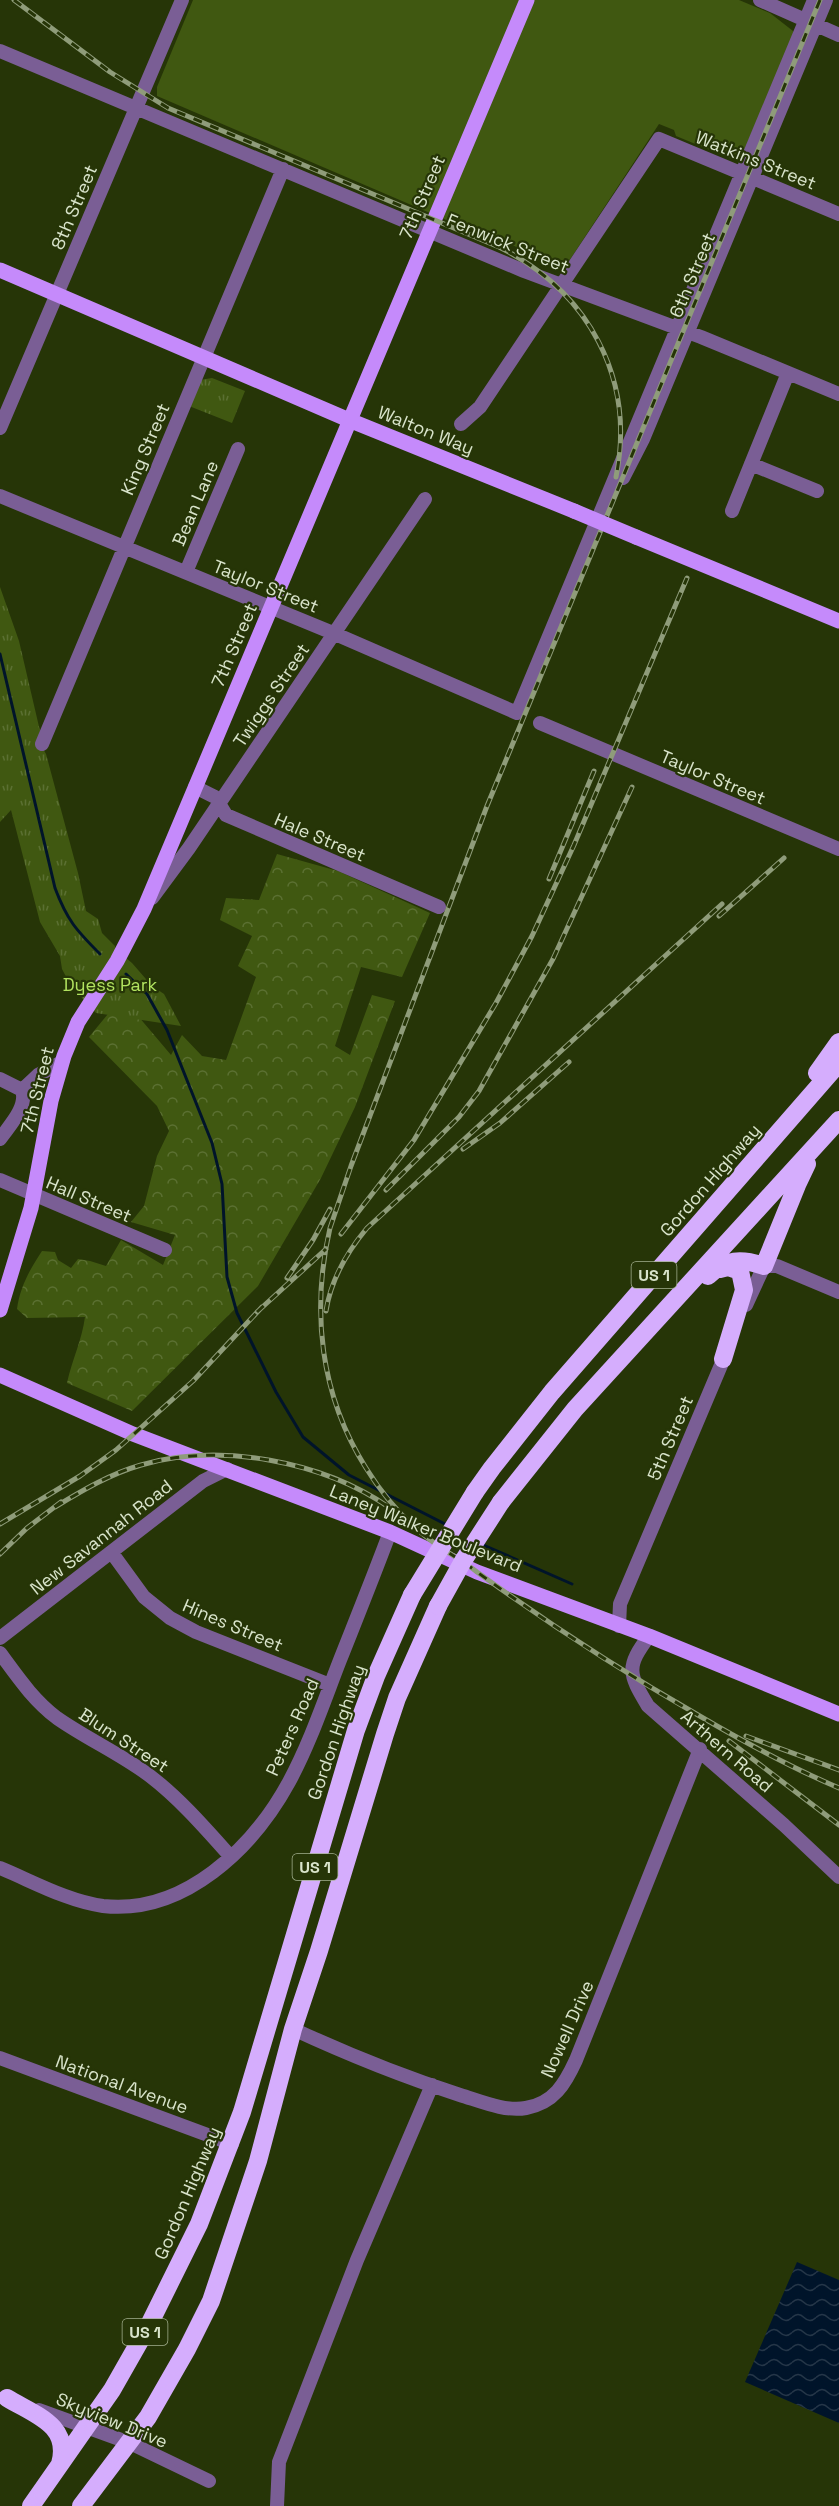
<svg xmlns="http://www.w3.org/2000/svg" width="839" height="2506" viewBox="0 0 839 2506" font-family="'Space Grotesk',sans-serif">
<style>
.forest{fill:url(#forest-crowns)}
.park{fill:url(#park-tufts)}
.garden{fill:#405811}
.water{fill:url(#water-waves)}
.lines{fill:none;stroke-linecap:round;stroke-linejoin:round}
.stream{stroke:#00142a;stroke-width:3}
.minor{stroke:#7a5e95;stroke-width:14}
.major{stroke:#c58afb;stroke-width:15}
.highway{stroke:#d5adfd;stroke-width:18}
.rail-casing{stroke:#8f9c7a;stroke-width:5}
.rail{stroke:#263507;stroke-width:3;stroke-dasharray:9;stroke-linecap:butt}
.major-bridge{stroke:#c58afb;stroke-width:15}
.highway-bridge{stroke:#d5adfd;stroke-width:18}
.labels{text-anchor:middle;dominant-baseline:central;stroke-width:4.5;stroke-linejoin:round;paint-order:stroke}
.shield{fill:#263507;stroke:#a3b090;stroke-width:1.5}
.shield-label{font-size:16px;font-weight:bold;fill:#d9e4cb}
.street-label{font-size:18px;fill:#d9e4cb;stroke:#263507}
.park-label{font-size:18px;fill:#b2e360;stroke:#263507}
</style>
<defs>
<pattern id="forest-crowns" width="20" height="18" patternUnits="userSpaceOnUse" patternTransform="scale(1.5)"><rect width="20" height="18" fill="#405811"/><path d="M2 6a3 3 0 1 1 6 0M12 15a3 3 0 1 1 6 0" fill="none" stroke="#5b7032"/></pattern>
<pattern id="park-tufts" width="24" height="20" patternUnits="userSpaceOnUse" patternTransform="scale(1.5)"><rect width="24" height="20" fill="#405811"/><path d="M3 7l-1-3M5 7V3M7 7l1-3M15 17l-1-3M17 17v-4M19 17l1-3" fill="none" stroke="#5b7032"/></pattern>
<pattern id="water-waves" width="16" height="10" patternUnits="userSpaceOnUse" patternTransform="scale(1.5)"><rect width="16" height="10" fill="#00142a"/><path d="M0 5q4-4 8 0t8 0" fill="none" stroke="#253648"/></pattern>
</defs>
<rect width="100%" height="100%" fill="#263507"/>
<path class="forest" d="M277,854l61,17 92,42 -28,64 -41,-10 -26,79 15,9 22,-60 23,6 -40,106 -34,71 -63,108 -126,125 -65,-28c5,-23 15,-43 18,-66l-58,1 -10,-9c3,-22 13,-40 25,-58l13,1 3,8 13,8 7,-9 12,2 16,5 15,-26 42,25 12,-30 -44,-13 13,-16 13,-50 12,-25 -12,-25 -68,-69 33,-40 49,58 11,-20 20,21 24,4 30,-83 -18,-11 14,-30 -32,-16 6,-22 33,2z"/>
<path class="park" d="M212,378l33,13 -13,32 -43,-17 11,-26z
M0,587l19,54 21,90 -2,9 8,14 32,119 8,38 12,8 4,14 13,13v3l17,14 20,23 12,8 17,32 -85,-13 -25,-27 -9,-17 -2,-13 -20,-34 -29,-112 -11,12z"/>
<path class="garden" d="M193,0h546l31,13 23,18 1,4 -55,127 -63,-26 -2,-6 -15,-6 -92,140 -8,5 -24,-11 -24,-14 -58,-25 -2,3 -294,-126v-9z"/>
<path class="water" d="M797,2262l42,18v143l-94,-41z"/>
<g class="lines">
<path class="stream" d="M0,654l55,234c12,32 21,42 45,66
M126,974l21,20 20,36 45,113 10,41 5,93 10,36 39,79 27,45 46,38 100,51
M481,1544l91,40"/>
<path class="minor" d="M760,0l79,35
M0,51l524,220 177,66 138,57
M461,424l19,-17 179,-268 180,75
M0,428l182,-428
M751,464l66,27
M623,478l20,-39 183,-439
M0,496l333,137 184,80 297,-713
M732,511l56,-138
M186,572l52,-123
M540,723l299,126
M42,744l241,-575
M195,787l20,10 11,18 213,92
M152,898l37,-50 236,-349
M0,1079l22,11
M0,1139c9,-13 28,-32 22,-49l16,-15 24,-13
M0,1180l165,70
M746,1305l18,-39h13l62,26
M112,1553l32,44 26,21 26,14 134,53
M619,1626l1,-22 107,-253
M649,1636c-23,31 -21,37 -1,70l136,119 55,52
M0,1638l203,-157 24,-12
M0,1653c17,23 33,47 57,65 30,21 64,36 93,58 30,23 55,52 81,81
M0,1868c32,13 67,33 103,38 81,9 150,-58 186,-124 21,-39 35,-81 51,-122 17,-43 34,-85 50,-128
M293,2029c56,26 108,47 167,66 20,6 45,17 66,13 28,-5 39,-24 50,-48l124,-311
M0,2058l232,86
M39,2410l91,33 79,38
M277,2506l2,-44 78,-202 75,-175"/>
<path class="major" d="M0,270l349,150 225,91
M636,537l203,84
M0,1310l31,-102 20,-107 13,-45 14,-34 39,-61 27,-52 383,-909
M0,1375l133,59 257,98 87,40 172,64 190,78"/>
<path class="highway" d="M817,1073l22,-31
M720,1269l8,-2 12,4 4,19 -21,69
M708,1276c18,-17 33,-18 56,-10l33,-81 10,-21
M475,1492l17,-24 60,-76 287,-329
M501,1502l74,-93 264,-289
M7,2398c28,17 64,27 53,66
M31,2506l81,-116 37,-65 50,-101 43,-112 114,-382 20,-54 36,-81
M81,2506l67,-89 39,-68 24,-48 47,-140 35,-132 26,-78 66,-217 12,-36 41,-92"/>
<g class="rail-casing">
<path id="rail" d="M14,0l96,72 58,36 331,139c89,44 137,131 117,230
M820,0l-333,806 -136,360 -21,62c-19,82 -10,167 36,240 16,26 38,52 63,71 15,12 33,21 48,33 72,52 144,99 221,143 46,27 92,52 141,73
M549,879l45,-108
M719,916l65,-58
M463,1149l37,-26 69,-61
M386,1190l73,-73 20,-26 74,-132 79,-172
M341,1234l73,-94 82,-137 36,-67 42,-91 113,-267
M287,1278l26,-38 17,-31
M326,1311c5,-32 21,-59 41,-83l355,-324
M257,1312l69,-63
M55,1507c28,-17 55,-33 86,-42 79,-23 182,-4 249,43
M0,1524l80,-48 36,-26 77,-69 69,-74
M0,1554l27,-26 34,-26
M746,1736l93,34
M729,1741l110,84"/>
</g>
<use href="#rail" class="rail"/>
<path class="major-bridge" d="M574,511l62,26"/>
<path class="highway-bridge" d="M412,1595l63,-103
M438,1606l25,-45 38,-59"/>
</g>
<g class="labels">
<g class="shield">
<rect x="631.5" y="1262" width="45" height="26" rx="4.5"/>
<rect x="292.5" y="1854" width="45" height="26" rx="4.5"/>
<rect x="122.5" y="2319" width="45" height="26" rx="4.5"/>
</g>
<g class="shield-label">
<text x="654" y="1275">US 1</text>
<text x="315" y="1867">US 1</text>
<text x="145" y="2332">US 1</text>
</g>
<g class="street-label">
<text transform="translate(756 160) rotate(22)">Watkins Street</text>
<text transform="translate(422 197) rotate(-67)">7th Street</text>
<text transform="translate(74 207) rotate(-67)">8th Street</text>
<text transform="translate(508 243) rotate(22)">Fenwick Street</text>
<text transform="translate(692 275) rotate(-67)">6th Street</text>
<text transform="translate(426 430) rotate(22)">Walton Way</text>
<text transform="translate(145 449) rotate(-67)">King Street</text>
<text transform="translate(195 503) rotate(-67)">Bean Lane</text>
<text transform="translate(266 586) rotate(22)">Taylor Street</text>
<text transform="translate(234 645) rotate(-67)">7th Street</text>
<text transform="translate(271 695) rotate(-56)">Twiggs Street</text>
<text transform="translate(713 777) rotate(23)">Taylor Street</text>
<text transform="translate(320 837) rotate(23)">Hale Street</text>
<text transform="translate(37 1090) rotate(-76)">7th Street</text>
<text transform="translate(710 1180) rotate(-49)">Gordon Highway</text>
<text transform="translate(89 1199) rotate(23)">Hall Street</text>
<text transform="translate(670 1438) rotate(-67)">5th Street</text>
<text transform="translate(426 1528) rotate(22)">Laney Walker Boulevard</text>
<text transform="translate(101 1537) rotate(-38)">New Savannah Road</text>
<text transform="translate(233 1625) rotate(23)">Hines Street</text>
<text transform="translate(292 1727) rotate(-66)">Peters Road</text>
<text transform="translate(336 1732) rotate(-71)">Gordon Highway</text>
<text transform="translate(124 1740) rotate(33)">Blum Street</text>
<text transform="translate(727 1751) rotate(41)">Arthern Road</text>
<text transform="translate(567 2029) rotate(-66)">Nowell Drive</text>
<text transform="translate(122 2084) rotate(20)">National Avenue</text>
<text transform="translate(187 2193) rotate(-67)">Gordon Highway</text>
<text transform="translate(112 2420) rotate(22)">Skyview Drive</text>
</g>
<g class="park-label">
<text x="110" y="984">Dyess Park</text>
</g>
</g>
</svg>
